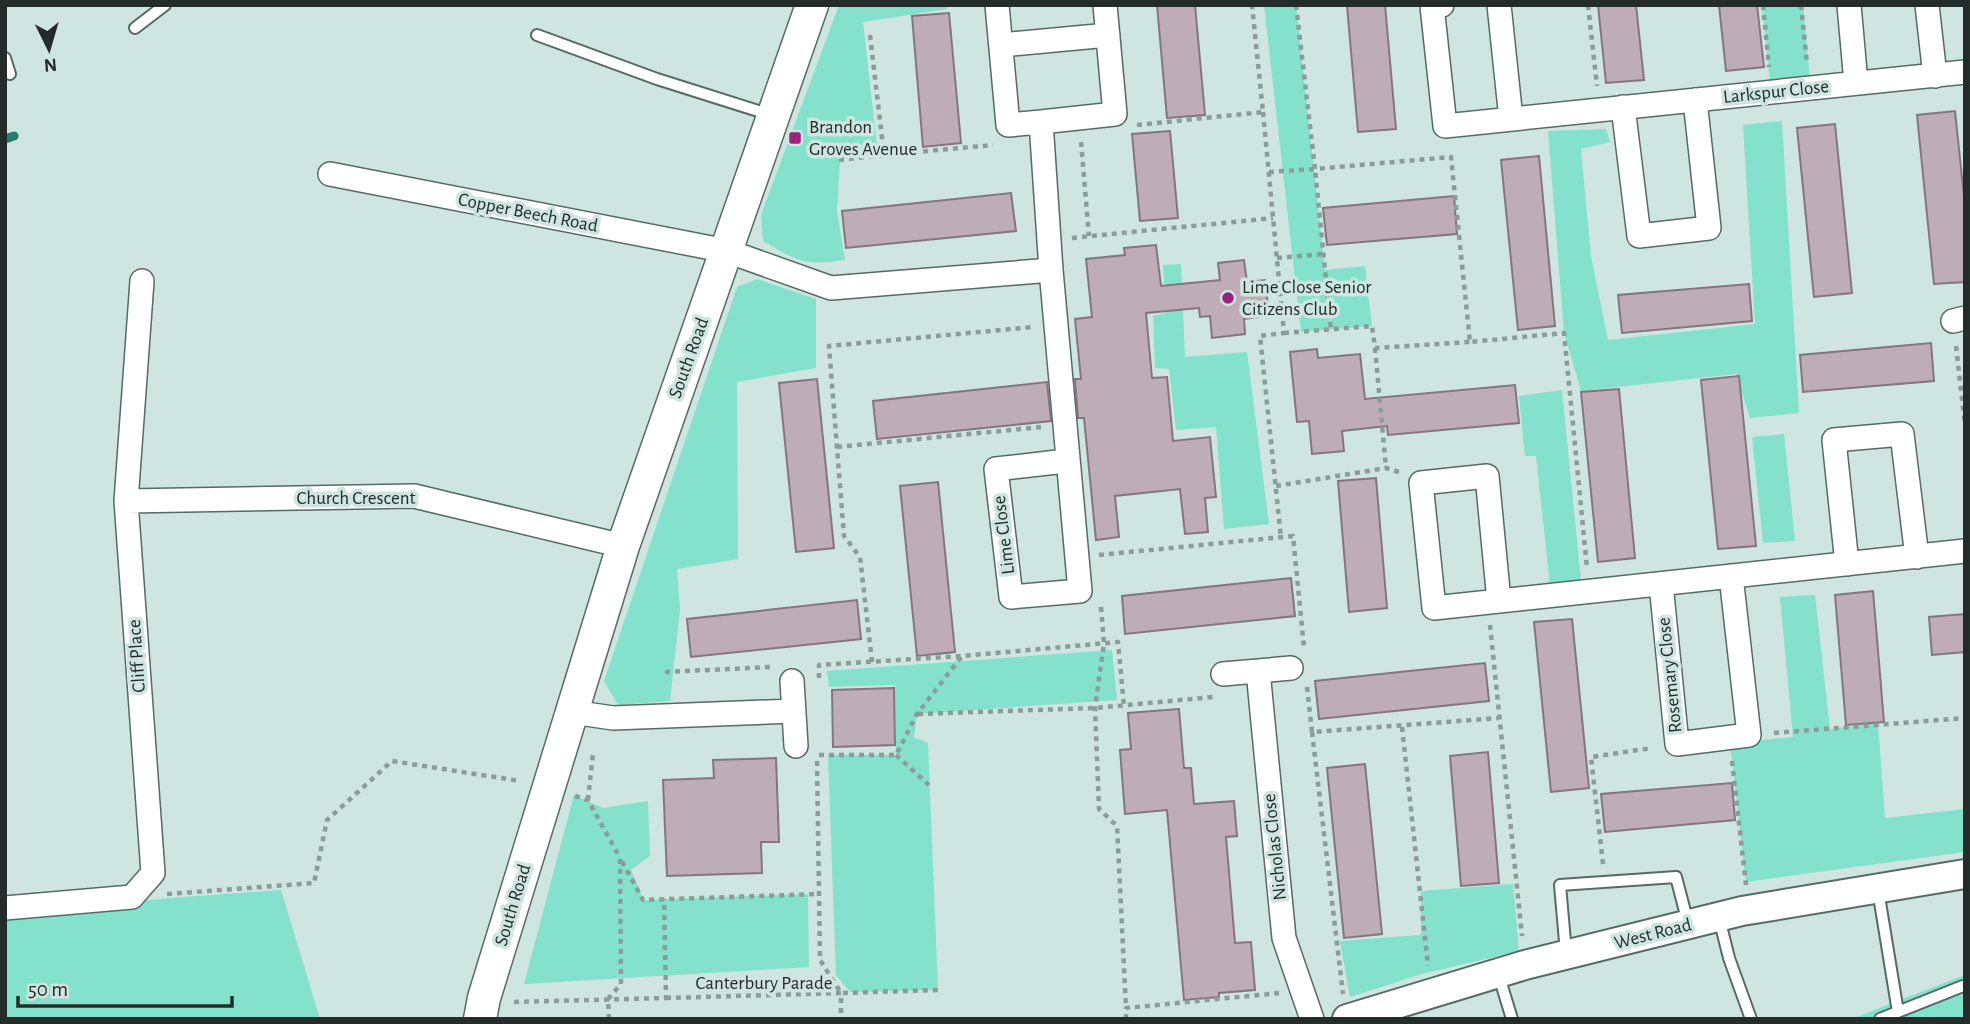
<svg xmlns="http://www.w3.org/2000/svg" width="1970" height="1024" viewBox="0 0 1970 1024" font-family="'Alegreya Sans',sans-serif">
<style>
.green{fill:#83e1cc}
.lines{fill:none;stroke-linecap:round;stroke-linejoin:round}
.stream{stroke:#257c6c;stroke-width:9}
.building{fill:#beadb7;stroke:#85757f;stroke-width:2}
.service-casing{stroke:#576a65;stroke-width:14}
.minor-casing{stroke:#576a65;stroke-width:26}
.tertiary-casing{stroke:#576a65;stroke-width:32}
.secondary-casing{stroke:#576a65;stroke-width:35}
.path{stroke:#8c9d99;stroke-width:4.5;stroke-dasharray:5 5;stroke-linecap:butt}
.service{stroke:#fff;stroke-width:10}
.minor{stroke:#fff;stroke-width:23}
.tertiary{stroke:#fff;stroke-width:28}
.secondary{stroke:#fff;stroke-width:32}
.poi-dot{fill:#9a237d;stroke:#cfe5df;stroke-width:2.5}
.labels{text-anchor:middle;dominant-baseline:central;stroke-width:7;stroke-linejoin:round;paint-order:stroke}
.street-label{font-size:19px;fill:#242c2a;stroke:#cfe5df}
.poi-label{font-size:19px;fill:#242c2a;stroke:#cfe5df;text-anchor:start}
</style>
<rect width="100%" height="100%" fill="#cfe5df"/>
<path class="green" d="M839,5h108v4l-84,13 14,125 -37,13 -3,51 8,49c-41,6 -46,2 -82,-19l-2,-26z
M1264,5h32l29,265 40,-4 7,60 -71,6z
M1762,5h41l7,74 -40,3z
M1782,121l17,292 -49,5 -14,-44 -155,17 -17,-58 -16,-202 58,-2 4,13 -29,7 10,107 17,84 147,-16 -12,-199z
M1181,264l4,93 62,-5 22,172 -45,5 -8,-102 -40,3 -7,-61 -14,-1 -2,-52 13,-3 -3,-48z
M757,279l59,20v69l-79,14 1,177 -61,10 3,41 -10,91 -52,4 -14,-24 133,-394z
M1562,390l19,191 -31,4 -14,-129h-11l-6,-60z
M1784,434l11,107 -32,2 -11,-106z
M1815,595l15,134 48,-6 7,95 80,-9v43l-219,30 -16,-139 63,-6 -13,-140z
M1112,650l5,50 -200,14 -3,23 14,6 10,247 -88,2 -14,-17 -8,-220h68l-1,-70 -66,2 -2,-16z
M574,795l29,13 45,-7 2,55 -19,14 13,30 164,-6 1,73 -285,17z
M1513,884l6,67 -97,23 -72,23 -10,-56 81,-6v-44z
M281,890l39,129h-315v-104l165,-17z
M1965,975v44h-114z"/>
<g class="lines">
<path class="stream" d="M5,139l9,-3"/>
</g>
<path class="building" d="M1157,5h38l10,110 -38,3z
M1347,5h38l11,124 -38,3z
M1598,5h38l8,75 -38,3z
M1719,5h38l7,62 -38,4z
M949,13l12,130 -38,4 -11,-131z
M1955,111l10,95v76l-31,2 -17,-169z
M1835,124l17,169 -38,4 -17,-169z
M1170,131l8,87 -38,3 -8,-87z
M1539,156l16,170 -37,4 -17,-170z
M1011,193l5,38 -170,17 -4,-37z
M1454,196l3,38 -130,11 -4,-37z
M1156,245l5,41 59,-6 -2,-17 26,-3 3,22 18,-2 4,36 -25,3 1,15 -33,4 -2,-22 -10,1 -1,-9 -53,5 6,65 15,-1 6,64 37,-4 6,60 -11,1 3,34 -23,2 -5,-45 -65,7 4,41 -23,3 -12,-122h-6l-3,-39h6l-6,-60 17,-2 -6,-58 39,-4 -1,-7z
M1749,284l3,37 -130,12 -4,-38z
M1931,343l3,38 -131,11 -3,-37z
M1317,349l1,9 42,-4 5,45 150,-14 4,38 -131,12 -1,-9 -45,5 2,20 -32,3 -3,-33 -12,1 -7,-70z
M1739,376l17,170 -38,3 -17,-169z
M817,379l17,169 -38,4 -17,-169z
M1047,382l4,39 -174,18 -4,-38z
M1619,389l16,169 -37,4 -17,-170z
M1376,478l11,130 -38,4 -11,-131z
M938,482l17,170 -38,4 -17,-170z
M1291,578l4,38 -170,18 -3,-38z
M1873,591l11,131 -38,3 -11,-130z
M857,600l4,39 -170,18 -4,-38z
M1965,614v38l-33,3 -3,-38z
M1572,619l17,169 -38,4 -17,-170z
M1485,663l4,38 -170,18 -4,-38z
M894,688l1,57 -62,2 -1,-57z
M1179,709l5,59h7l3,36 40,-3 3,35 -11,1 9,106 16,-1 4,48 -36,3v4l-35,3 -17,-190 -42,4 -5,-64 11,-1 -3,-36z
M1488,752l11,131 -38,3 -11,-130z
M776,758l3,84h-18l1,31 -95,3 -4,-96 51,-2 -1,-18z
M1365,764l17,170 -38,4 -17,-170z
M1732,783l3,37 -130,12 -4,-38z"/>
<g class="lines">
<g class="service-casing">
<path id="service" d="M135,28l30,-23
M537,35l120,44 114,36
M5,58l5,16
M1878,890l20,122
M1719,918l10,40 22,61
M1566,953l-6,-68 116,-8 12,46
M1498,973l14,46
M1880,1019l83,-33"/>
</g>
<g class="minor-casing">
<path id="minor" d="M997,5l11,120 33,-3
M1442,5l-10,1 13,120 520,-54
M1499,5l12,114
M1849,5l7,78
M1927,5l8,71
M1001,45l107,-10
M1623,107l16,129 70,-8 -14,-128
M330,174l397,77 104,37 220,-18 29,321 -69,6 -15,-128 70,-8
M1051,270l-10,-148 74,-8 -10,-109
M1953,321l12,-3
M126,501l288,-5 209,50
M1847,564l-13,-124 68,-6 15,123
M1661,584l16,160 72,-9 -18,-159
M1499,601l-12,-125 -66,7 13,125 531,-57
M1258,671l26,267 28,81
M1223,674l68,-6
M792,681l4,65
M572,712l41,6 180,-7
M5,908l127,-11 21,-24 -27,-372 16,-220"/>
</g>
<g class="tertiary-casing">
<path id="tertiary" d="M1347,1019l178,-54 217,-54 223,-37"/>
</g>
<g class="secondary-casing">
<path id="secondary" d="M480,1019l4,-21 139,-452 189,-541"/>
</g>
<path class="path" d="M1296,5l19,164 136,-12 19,185 94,-9 23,235
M1588,5l9,81
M1763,5l6,62
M1801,5l6,59
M870,35l14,120 109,-10
M1263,112l21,221 -24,3 21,202
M1137,125l126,-13 -11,-107
M1081,142l8,94
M839,160l45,-5
M1269,172l46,-3 16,161
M1072,238l201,-20
M1277,258l46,-4
M1284,333l88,-7 3,22 95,-6
M1956,346l9,79
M1375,348l11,120
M837,447l204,-20
M1276,486l110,-18 13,4
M1099,555l194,-19 11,111
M1101,607l3,36 -9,65 4,101 18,17 9,182
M1490,625l32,311
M872,662l-12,-105 -16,-21 -15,-190 204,-19
M665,672l107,-5
M819,678v-13l143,-9 156,-14 6,64
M1307,687l5,45 187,-14
M918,714l177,-6 118,-11
M1402,727l26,239
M1312,732l31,262
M1774,733l191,-15
M819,755h77l21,-41 45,-58
M896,755l33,30
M817,761l3,199 21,33 97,-3
M1732,761l14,124
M575,796l13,4 32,58
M588,800l5,-47
M1603,864l-12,-107 61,-9
M167,894l147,-11 13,-63 65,-59 128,20
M666,998l175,-5v26
M514,1002l152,-4 -2,-99
M609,1019l-1,-20 13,-15 -1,-126 23,42 176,-6
M1126,1019v-11l153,-15"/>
<use href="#service" class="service"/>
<use href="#minor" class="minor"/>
<use href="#tertiary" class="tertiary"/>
<use href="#secondary" class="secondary"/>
</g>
<g class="poi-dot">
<rect x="788" y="131" width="14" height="14" rx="3.5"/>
<circle cx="1228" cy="298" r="7"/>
</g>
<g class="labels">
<g class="street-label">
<text transform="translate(1776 92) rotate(-6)">Larkspur Close</text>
<text transform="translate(528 213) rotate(11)">Copper Beech Road</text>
<text transform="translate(689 358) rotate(-70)">South Road</text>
<text x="356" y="498">Church Crescent</text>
<text transform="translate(1004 535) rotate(-97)">Lime Close</text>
<text transform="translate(137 656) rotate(-94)">Cliff Place</text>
<text transform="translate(1670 675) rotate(-96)">Rosemary Close</text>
<text transform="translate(1275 847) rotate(-96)">Nicholas Close</text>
<text transform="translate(513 905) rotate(-73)">South Road</text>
<text transform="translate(1653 934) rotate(-14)">West Road</text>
<text x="764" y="983">Canterbury Parade</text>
</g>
<g class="poi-label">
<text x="809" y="127">Brandon<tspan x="809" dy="22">Groves Avenue</tspan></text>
<text x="1242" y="287">Lime Close Senior<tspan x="1242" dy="22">Citizens Club</tspan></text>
</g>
</g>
<rect width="1970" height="1024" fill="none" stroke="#242c2a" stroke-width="14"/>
<g transform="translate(49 49) rotate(175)" stroke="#cfe5df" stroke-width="5" paint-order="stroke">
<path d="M0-5L12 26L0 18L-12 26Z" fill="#242c2a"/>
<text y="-10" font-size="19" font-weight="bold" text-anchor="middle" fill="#242c2a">N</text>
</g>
<path d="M18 996v10h214v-10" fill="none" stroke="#242c2a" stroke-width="3.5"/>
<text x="28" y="996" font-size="21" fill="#242c2a" stroke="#cfe5df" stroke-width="5" paint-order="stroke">50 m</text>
</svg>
